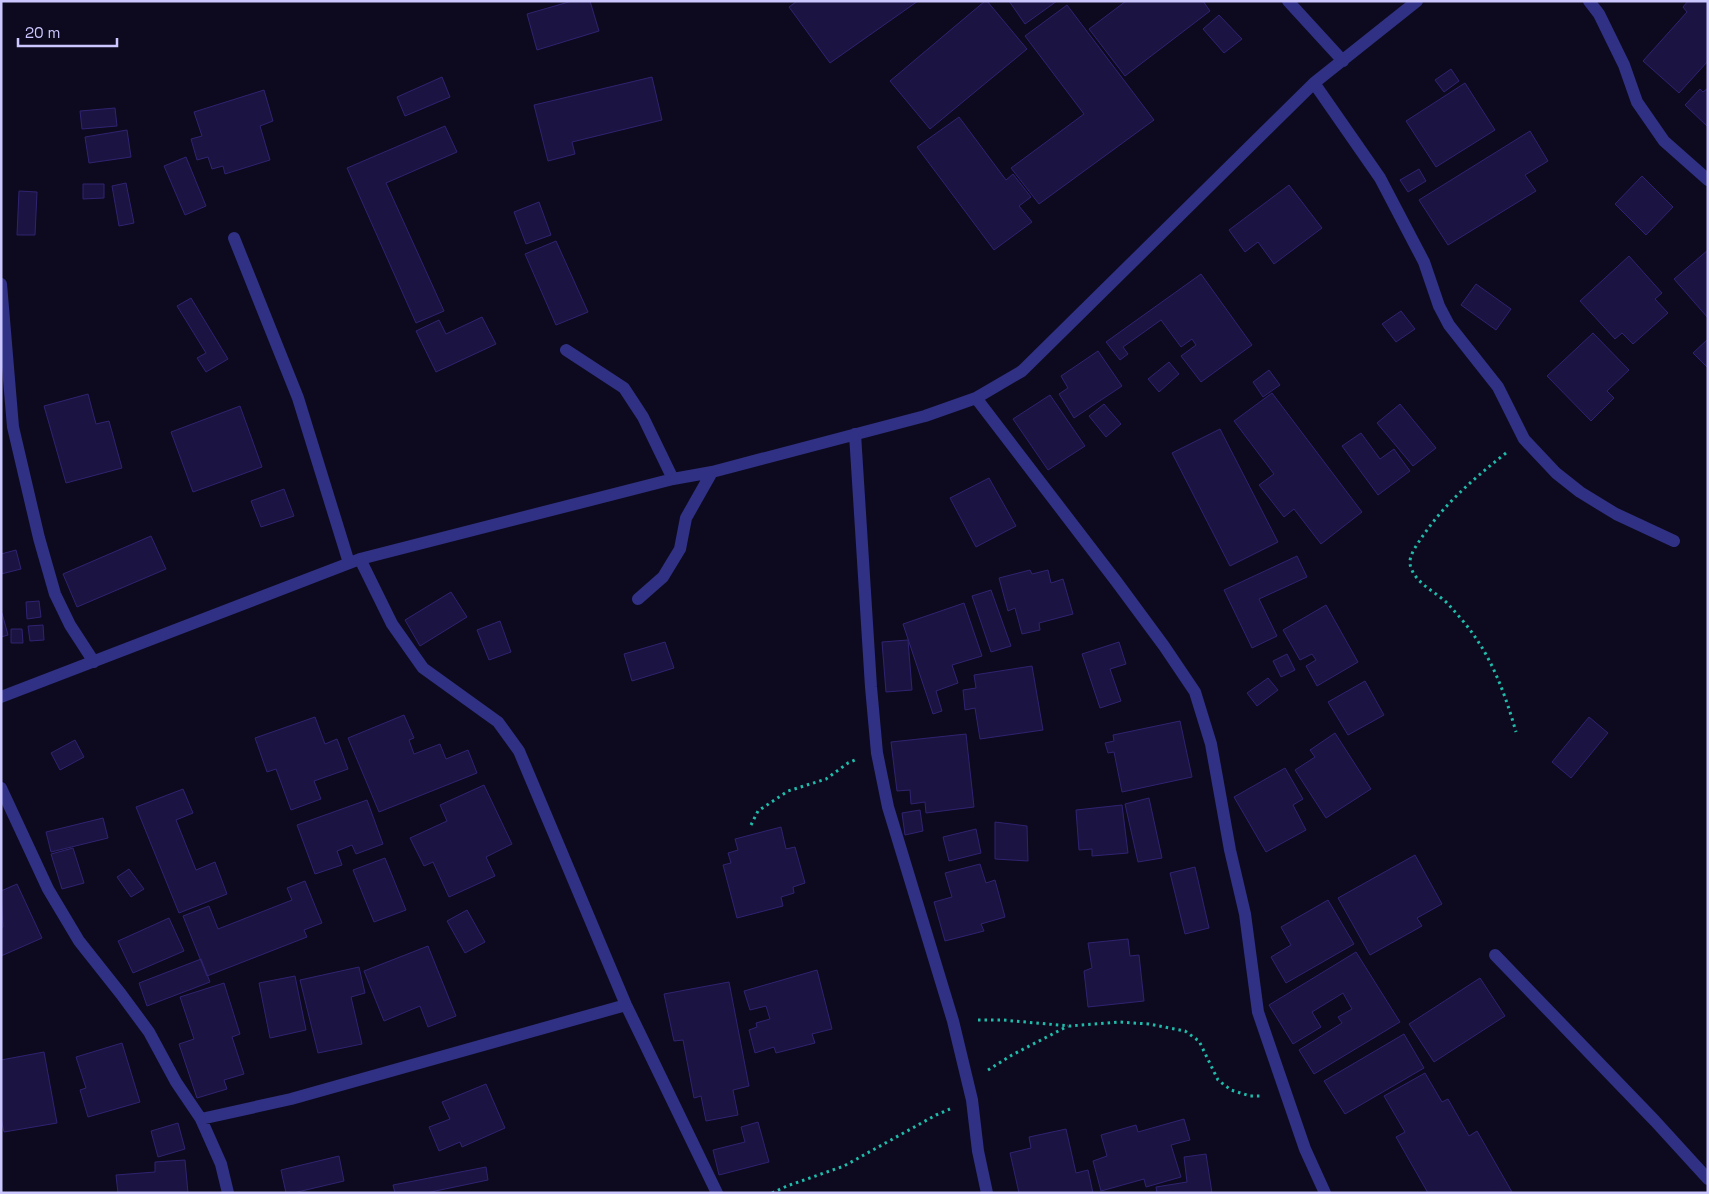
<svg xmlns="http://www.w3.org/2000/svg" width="1709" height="1194" viewBox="0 0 1709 1194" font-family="'Space Grotesk',sans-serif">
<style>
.building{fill:#1b1442;stroke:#2f2371}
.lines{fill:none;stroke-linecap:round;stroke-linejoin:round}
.path{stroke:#20bbaa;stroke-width:3;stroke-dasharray:2.5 4;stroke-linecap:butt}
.minor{stroke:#303184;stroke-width:12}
</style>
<rect width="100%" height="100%" fill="#0d0a1f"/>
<path class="building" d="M572,1h18l9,30 -62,19 -10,-36z
M797,1h121l-88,62 -41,-56z
M985,1h2l40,48 -97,80 -40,-48z
M1009,1h48l-32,23z
M1126,1h77l7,10 -85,65 -36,-47z
M1688,1h20v60l-29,32 -36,-32 44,-49 -4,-5z
M1067,5l87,115 -115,84 -28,-36 73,-54 -59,-78z
M1219,15l23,24 -18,14 -21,-24z
M1451,69l8,12 -15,11 -9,-12z
M442,77l8,20 -45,19 -8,-19z
M652,77l10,43 -90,22 3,12 -27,7 -14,-56z
M1465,83l30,47 -59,37 -30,-46z
M1708,88v39l-23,-22 15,-16 3,3z
M264,90l9,31 -13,5 10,34 -45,14 -2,-8 -11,3 -4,-12 -11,3 -6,-21 11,-3 -8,-24z
M115,108l2,18 -35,3 -2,-18z
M959,117l47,63 7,-6 18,23 -12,9 13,16 -38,28 -77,-103z
M445,126l12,26 -71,31 58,128 -28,12 -69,-155z
M127,130l4,27 -42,6 -4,-26z
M1530,131l18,30 -23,14 11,16 -88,54 -29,-45z
M186,157l20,49 -21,9 -21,-49z
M1419,169l7,12 -18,11 -8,-12z
M1642,176l31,31 -27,28 -31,-31z
M126,183l8,40 -15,3 -7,-40z
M83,184h21v14l-21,1z
M1289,185l33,43 -48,36 -16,-22 -13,10 -16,-22z
M19,191l18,1 -2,43h-18z
M539,202l12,33 -25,9 -12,-32z
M556,241l32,71 -32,13 -31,-71z
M1708,250v68l-34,-39z
M1629,256l33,37 -7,6 13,14 -35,31 -11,-11 -7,6 -35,-38z
M1201,274l51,71 -51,37 -20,-26 15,-11 -4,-6 -11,8 -20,-27 -38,27 5,7 -8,6 -14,-18z
M1476,284l35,25 -15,21 -35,-25z
M191,298l37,61 -22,13 -9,-14 9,-5 -29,-47z
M1401,311l14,18 -19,13 -14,-18z
M482,317l14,27 -60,28 -20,-41 23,-11 7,14z
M1593,333l36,37 -22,21 7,7 -23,23 -44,-45z
M1708,339v29l-15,-15z
M1098,351l24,35 -48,32 -15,-24 9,-6 -7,-12z
M1169,362l10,12 -20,18 -11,-13z
M1269,370l11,15 -17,12 -10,-15z
M1272,393l90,119 -41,32 -27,-35 -10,8 -25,-32 15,-11 -40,-53z
M88,394l8,30 13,-3 13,47 -56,15 -22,-77z
M1050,395l35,51 -37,24 -35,-51z
M1104,404l17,20 -15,13 -17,-21z
M1400,404l36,44 -23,18 -36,-43z
M240,406l22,61 -69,25 -22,-60z
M1220,429l58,113 -48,24 -58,-113z
M1361,433l19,26 14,-10 16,22 -32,24 -36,-49z
M989,478l27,48 -40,21 -26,-49z
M284,489l10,27 -33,11 -10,-26z
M151,536l15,33 -89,38 -14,-33z
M16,550l5,19 -20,5v-20z
M1297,556l10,21 -48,22 18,37 -25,12 -28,-58z
M1030,570l2,4 16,-4 3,13 12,-4 10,35 -34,9 1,7 -18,4 -7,-26 -7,3 -9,-33z
M991,590l20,56 -20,6 -19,-56z
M451,592l16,25 -47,29 -15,-26z
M39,601l2,16 -14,2 -1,-17z
M964,603l18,53 -30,9 6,18 -22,8 6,20 -9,3 -30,-90z
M1326,605l32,57 -41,24 -11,-20 10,-6 -4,-6 -12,6 -17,-30z
M2,613l6,22 -7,2v-23z
M500,621l11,31 -22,8 -12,-30z
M43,625l1,15 -14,1 -2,-15z
M11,629h11l1,14h-12z
M908,640l4,50 -26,2 -4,-50z
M665,642l9,26 -42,13 -8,-27z
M1119,642l7,22 -16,5 11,32 -21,7 -18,-54z
M1287,654l8,16 -14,7 -8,-16z
M1032,666l11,64 -63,9 -5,-31 -10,2 -2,-20 13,-2 -2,-13z
M1268,678l10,12 -21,16 -10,-13z
M1365,681l19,34 -36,20 -20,-33z
M404,715l10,23 -5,2 5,14 26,-10 6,15 22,-9 9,23 -98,39 -31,-74z
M315,717l10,27 12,-5 11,30 -34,12 7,18 -30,11 -15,-41 -9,3 -12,-34z
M1589,717l19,16 -37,45 -19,-16z
M1180,721l12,56 -70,15 -8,-40 -6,1 -3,-10 9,-2 -1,-6z
M1335,733l36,56 -45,29 -31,-48 20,-13 -5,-7z
M966,734l8,73 -48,6 -1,-11 -14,2 -1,-14 -13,1 -6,-49z
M75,740l9,17 -24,13 -9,-17z
M1285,768l18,31 -10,6 13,25 -40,22 -32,-55z
M484,785l28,59 -26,13 9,19 -46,21 -16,-35 -9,4 -14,-28 37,-17 -7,-16z
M183,789l10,24 -17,7 20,50 19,-8 12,32 -48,19 -43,-106z
M1149,798l13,60 -24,4 -13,-58z
M367,800l16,44 -27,10 -4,-9 -15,6 5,14 -27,9 -18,-49z
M1122,805l6,48 -36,3v-7l-13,1 -3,-40z
M920,810l3,21 -18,4 -3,-22z
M103,818l5,20 -57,14 -5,-20z
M995,822l32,4 1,35 -33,-2z
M781,827l5,22 9,-2 10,36 -12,4 1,6 -13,4 2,9 -46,12 -14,-53 8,-2 -3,-10 10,-3 -3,-11z
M976,829l5,24 -32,8 -6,-24z
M73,848l11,35 -22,6 -11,-35z
M1415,855l27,49 -25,14 5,8 -52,29 -32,-57z
M385,858l21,52 -32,12 -21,-52z
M980,864l6,19 9,-3 10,37 -24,7 3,7 -39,10 -11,-39 18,-5 -7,-24z
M1195,867l14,61 -24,6 -15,-61z
M129,869l15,20 -13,8 -14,-20z
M305,881l17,42 -18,7 3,7 -100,39 -24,-60 26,-10 9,23 74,-29 -5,-12z
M17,884l25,54 -41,18v-28l2,-1 -2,-36z
M1328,900l26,44 -68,39 -15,-26 20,-12 -10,-18z
M467,910l18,32 -20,11 -18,-32z
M169,918l15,33 -51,22 -15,-32z
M1128,939l2,17 9,-1 5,46 -56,6 -4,-36 8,-3 -4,-25z
M428,946l28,70 -28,11 -8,-21 -36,15 -20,-50z
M1356,952l44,70 -86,52 -15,-24 43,-27 -4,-6 14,-8 -9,-16 -31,19 9,15 -28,17 -24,-39z
M201,959l9,23 -63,24 -8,-23z
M359,967l6,26 -14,4 11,47 -44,9 -18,-73z
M817,970l15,59 -20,5 3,9 -39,10 -2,-6 -19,6 -6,-23 8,-3 -1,-4 14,-4 -4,-13 -16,4 -6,-19z
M295,976l11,54 -36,8 -11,-55z
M1480,978l25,38 -71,46 -25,-38z
M729,982l20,104 -16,4 5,25 -32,6 -5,-25 -7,2 -11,-58 -9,1 -10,-47z
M224,983l16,51 -8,3 12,37 -20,6 3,9 -30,9 -18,-54 15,-5 -14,-42z
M1404,1034l20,34 -79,46 -21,-33z
M122,1043l18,59 -52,15 -8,-27 6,-2 -10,-31z
M44,1052l13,71 -53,9 -3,-13v-59z
M1425,1073l17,29 6,-3 21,37 8,-5 35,61 -84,1 -32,-56 9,-5 -21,-36z
M486,1084l19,44 -43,19 -2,-5 -21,9 -10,-24 21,-8 -8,-17z
M1184,1119l6,21 -19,5 10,32 -35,10 -2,-8 -43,12 -8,-30 14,-5 -6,-21 35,-10 2,7z
M758,1122l11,40 -50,13 -6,-25 32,-8 -4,-15z
M178,1123l7,26 -27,8 -7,-26z
M1066,1129l10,44 12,-3 5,23h-74l-9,-40 21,-5 -2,-11z
M1206,1154l6,39h-55l-1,-6 31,-5 -3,-25z
M339,1156l5,25 -51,12h-7l-5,-23z
M185,1160l3,33h-70l-2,-18 39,-3v-10z
M486,1167l2,13 -62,13h-31l-2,-8z"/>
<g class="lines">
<path class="path" d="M1506,453c-34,27 -62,51 -86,87 -4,6 -11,16 -10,24 4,20 26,27 39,41 8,9 17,19 24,29 21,29 33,63 43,98
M751,825l7,-14 30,-20 38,-12 22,-16 7,-3
M978,1020h25l67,6 49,-4 30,2 36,7 14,10 19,39 13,10 19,6h13
M988,1070l24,-15 56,-29
M772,1193l15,-7 57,-20 92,-51 14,-6"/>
<path class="minor" d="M1288,1l55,60
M1589,1l10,13 25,51 13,37 27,39 44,39
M1314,83l66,95 44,84 15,44 10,19 49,62 26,52 32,34 24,19 36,22 58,27
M234,238l64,160 51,165
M1,284l12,143 26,111 16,56 15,31 24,37
M566,350l58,38 19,29 30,62
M976,398l140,183 48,65 31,46 16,52 19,106 15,64 13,98 47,137 20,44
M855,434l16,253 6,66 11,54 65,214 19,79 6,51 9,42
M360,559l32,65 31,44 75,54 21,29 107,254 91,188
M638,599l25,-22 17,-28 6,-31 26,-46
M1,697l359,-138 313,-80 39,-7 213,-56 51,-18 46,-27 292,-288 103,-82
M1,788l47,101 31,52 42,53 28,38 27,50 25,37 20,45 7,29
M1495,955l160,166 53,58
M201,1119l90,-20 335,-94"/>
</g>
<rect width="1709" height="1194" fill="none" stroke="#ccc8ff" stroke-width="5"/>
<path d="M18 38v8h99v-8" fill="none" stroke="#ccc8ff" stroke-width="2.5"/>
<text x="25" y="38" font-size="15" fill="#ccc8ff" stroke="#0d0a1f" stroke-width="4" paint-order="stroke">20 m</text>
</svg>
